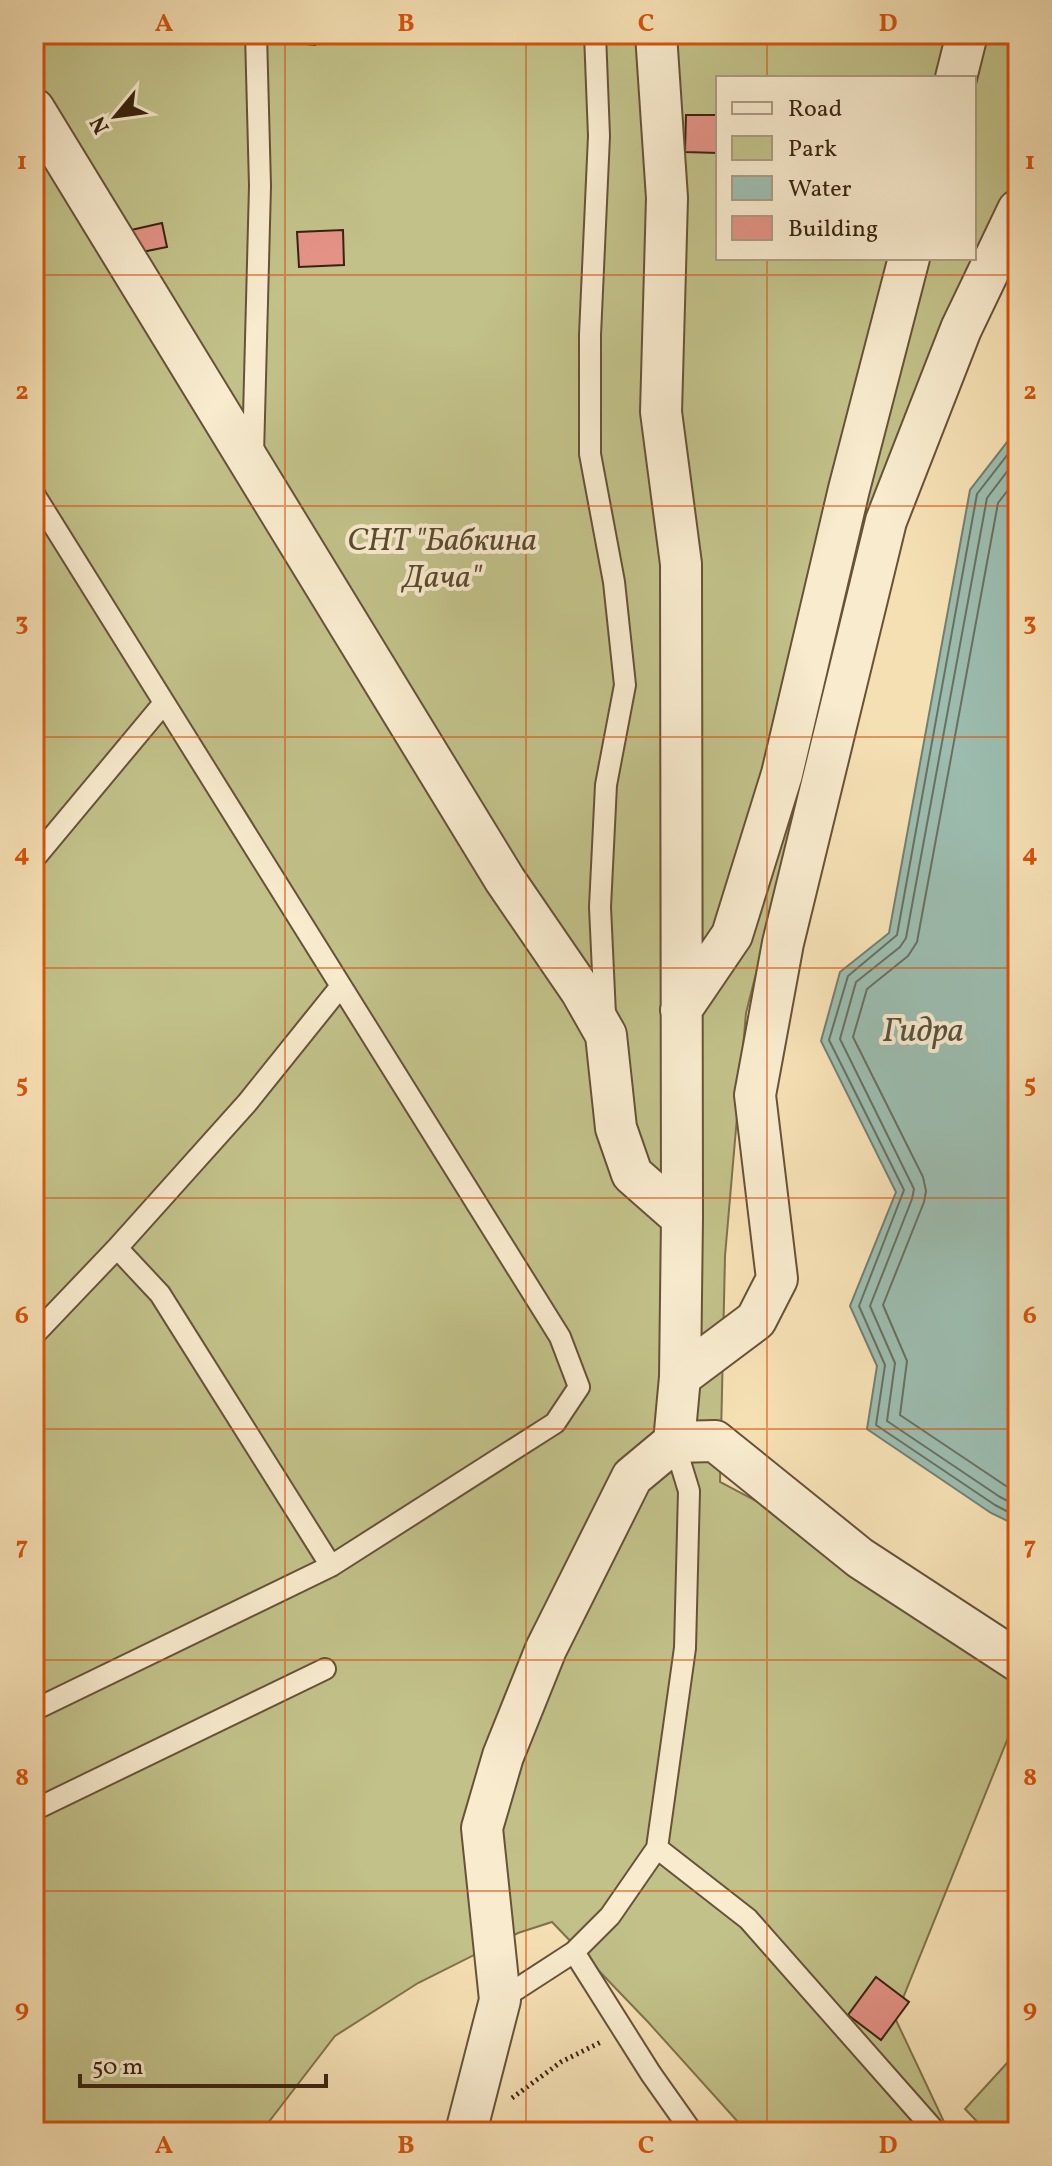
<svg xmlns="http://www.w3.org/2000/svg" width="1052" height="2166" viewBox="0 0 1052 2166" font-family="Vollkorn,serif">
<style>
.green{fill:#c2c189;stroke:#7e724c;stroke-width:2;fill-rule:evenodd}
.water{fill:#9cbdb0;stroke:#747f70;stroke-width:2}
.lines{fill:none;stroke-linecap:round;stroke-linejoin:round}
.shore{stroke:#6a7060;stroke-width:2}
.building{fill:#e39285;stroke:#39230f;stroke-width:2}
.lane-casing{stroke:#685238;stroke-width:24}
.street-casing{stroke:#685238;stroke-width:44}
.path{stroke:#39230f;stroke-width:5;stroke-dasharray:2 4;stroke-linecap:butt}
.lane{stroke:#f8ebce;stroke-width:20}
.street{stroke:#f8ebce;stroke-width:40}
.grid{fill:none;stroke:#d6540c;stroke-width:2;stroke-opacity:0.55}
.labels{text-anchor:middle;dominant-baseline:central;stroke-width:8;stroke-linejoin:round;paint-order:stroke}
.park-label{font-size:32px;font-style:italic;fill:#5b4a2e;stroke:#f8ebce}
.water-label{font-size:34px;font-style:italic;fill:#57513f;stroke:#f8ebce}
.neatline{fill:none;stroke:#d6540c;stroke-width:3}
.grid-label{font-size:26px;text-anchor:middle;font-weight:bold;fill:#d6540c}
</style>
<rect width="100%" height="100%" fill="#f5e0b4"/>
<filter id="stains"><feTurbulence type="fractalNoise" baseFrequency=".0025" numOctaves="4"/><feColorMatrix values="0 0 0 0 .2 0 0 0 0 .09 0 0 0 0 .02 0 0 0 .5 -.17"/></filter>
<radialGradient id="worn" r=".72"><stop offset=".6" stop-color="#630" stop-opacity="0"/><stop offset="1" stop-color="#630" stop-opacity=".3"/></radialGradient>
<path class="green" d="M34,34h984v144l-113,242 -104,376 -55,217 -21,243 -5,226 298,157v74l-123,305 50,106 7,8h-205l-99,-110 -96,-100 -34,11 -100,50 -83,53 -74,96h-227zM718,78h256v180h-256z
M1018,2051v81h-31l-22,-23z"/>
<path class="water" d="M1018,428v1098l-27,-13 -124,-84 10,-63 -27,-60 46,-114 -75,-151 19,-69 49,-39 81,-443z"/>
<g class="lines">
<path class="shore" d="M1018,441l-41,53 -80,441 -49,41 -19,64 75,150 -45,116 26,59 -9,60 119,80 23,12
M1018,457l-31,41 -81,440 -6,9 -44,35 -16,57 74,150 -2,10 -42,107 25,57 -8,58 113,76 18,9
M1018,477l-20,26 -81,439 -9,14 -41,33 -14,48 70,140 3,14 -2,11 -41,103 24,56 -7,54 106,71 12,7"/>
</g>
<path class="building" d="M279,34h36v11l-36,-4z
M686,115h32v38l-33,-1z
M162,223l5,24 -30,6 -6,-23z
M343,230l1,35 -45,2 -2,-35z
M876,1977l33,25 -28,38 -33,-25z"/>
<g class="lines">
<g class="lane-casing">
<path id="lane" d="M595,34l4,102 -9,199v119l24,128 11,103 -19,100 -6,122 5,108
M253,455l7,-269 -4,-152
M34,494l526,843 19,50 -24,36 -224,143 -297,144
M34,859l130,-156
M117,1248l43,46 171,272
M34,1335l83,-87 130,-145 94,-117
M34,1810l291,-141
M657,1848l91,71 188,213
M574,1952l77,122 41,58
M500,2000l74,-48 36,-36 47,-68 28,-200 4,-157 -15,-49"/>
</g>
<g class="street-casing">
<path id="street" d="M656,34l11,164 -6,214 20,152 1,654 -2,159 -6,65
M956,78l11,-44
M34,109l471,771 76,111 25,44 10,93 16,46 50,44
M681,1010l51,-75 50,-161 67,-285 60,-231
M680,1377l76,-57 21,-41 -22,-184 28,-152 103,-422 75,-192 57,-119
M466,2132l34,-132 -18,-172 21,-72 43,-107 86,-172 42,-35 41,-1 145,117 158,103"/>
</g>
<path class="path" d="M512,2098l49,-36 40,-20"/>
<use href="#lane" class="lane"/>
<use href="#street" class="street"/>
</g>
<path class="grid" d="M285,34v2098M526,34v2098M767,34v44M767,258v1874M34,275h984M34,506h984M34,737h984M34,968h984M34,1198h984M34,1429h984M34,1660h984M34,1891h984"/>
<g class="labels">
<g class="park-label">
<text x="442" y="542">СНТ "Бабкина<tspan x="442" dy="37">Дача"</tspan></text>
</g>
<g class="water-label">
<text x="923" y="1032">Гидра</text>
</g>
</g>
<rect width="1052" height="2166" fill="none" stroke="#f5e0b4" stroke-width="88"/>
<rect x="716" y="76" width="260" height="184" fill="#f8ebce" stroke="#ac9b82" stroke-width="2"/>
<rect x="732" y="102" width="40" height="12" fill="#f8ebce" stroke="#ac9b82" stroke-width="2"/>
<text x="788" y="116" font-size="24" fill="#39230f">Road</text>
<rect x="732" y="136" width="40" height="24" fill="#c2c189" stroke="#ac9b82" stroke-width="2"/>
<text x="788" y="156" font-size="24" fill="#39230f">Park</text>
<rect x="732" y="176" width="40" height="24" fill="#9cbdb0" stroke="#ac9b82" stroke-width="2"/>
<text x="788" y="196" font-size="24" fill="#39230f">Water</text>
<rect x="732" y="216" width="40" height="24" fill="#e39285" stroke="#ac9b82" stroke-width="2"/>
<text x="788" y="236" font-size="24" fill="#39230f">Building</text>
<g transform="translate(116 116) rotate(241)" stroke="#f8ebce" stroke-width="6" paint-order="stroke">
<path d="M0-6L14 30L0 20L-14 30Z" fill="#39230f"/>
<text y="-12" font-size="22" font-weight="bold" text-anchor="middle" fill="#39230f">N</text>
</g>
<path d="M80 2074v12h246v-12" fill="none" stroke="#39230f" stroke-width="4"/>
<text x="92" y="2074" font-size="24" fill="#39230f" stroke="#f8ebce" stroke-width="6" paint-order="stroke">50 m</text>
<rect x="44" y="44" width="964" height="2078" class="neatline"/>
<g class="grid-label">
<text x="164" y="31">A</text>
<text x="406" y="31">B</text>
<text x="646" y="31">C</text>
<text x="888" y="31">D</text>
<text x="22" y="169">1</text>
<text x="1030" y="169">1</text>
<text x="22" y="399">2</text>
<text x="1030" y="399">2</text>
<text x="22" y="630">3</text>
<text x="1030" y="630">3</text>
<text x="22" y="861">4</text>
<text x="1030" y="861">4</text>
<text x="22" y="1092">5</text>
<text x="1030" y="1092">5</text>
<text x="22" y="1323">6</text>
<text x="1030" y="1323">6</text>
<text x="22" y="1554">7</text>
<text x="1030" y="1554">7</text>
<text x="22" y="1785">8</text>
<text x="1030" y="1785">8</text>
<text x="22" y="2016">9</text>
<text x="1030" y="2016">9</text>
<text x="164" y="2153">A</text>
<text x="406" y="2153">B</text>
<text x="646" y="2153">C</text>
<text x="888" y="2153">D</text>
</g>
<rect width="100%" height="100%" filter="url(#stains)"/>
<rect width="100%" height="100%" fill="url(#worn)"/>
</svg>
